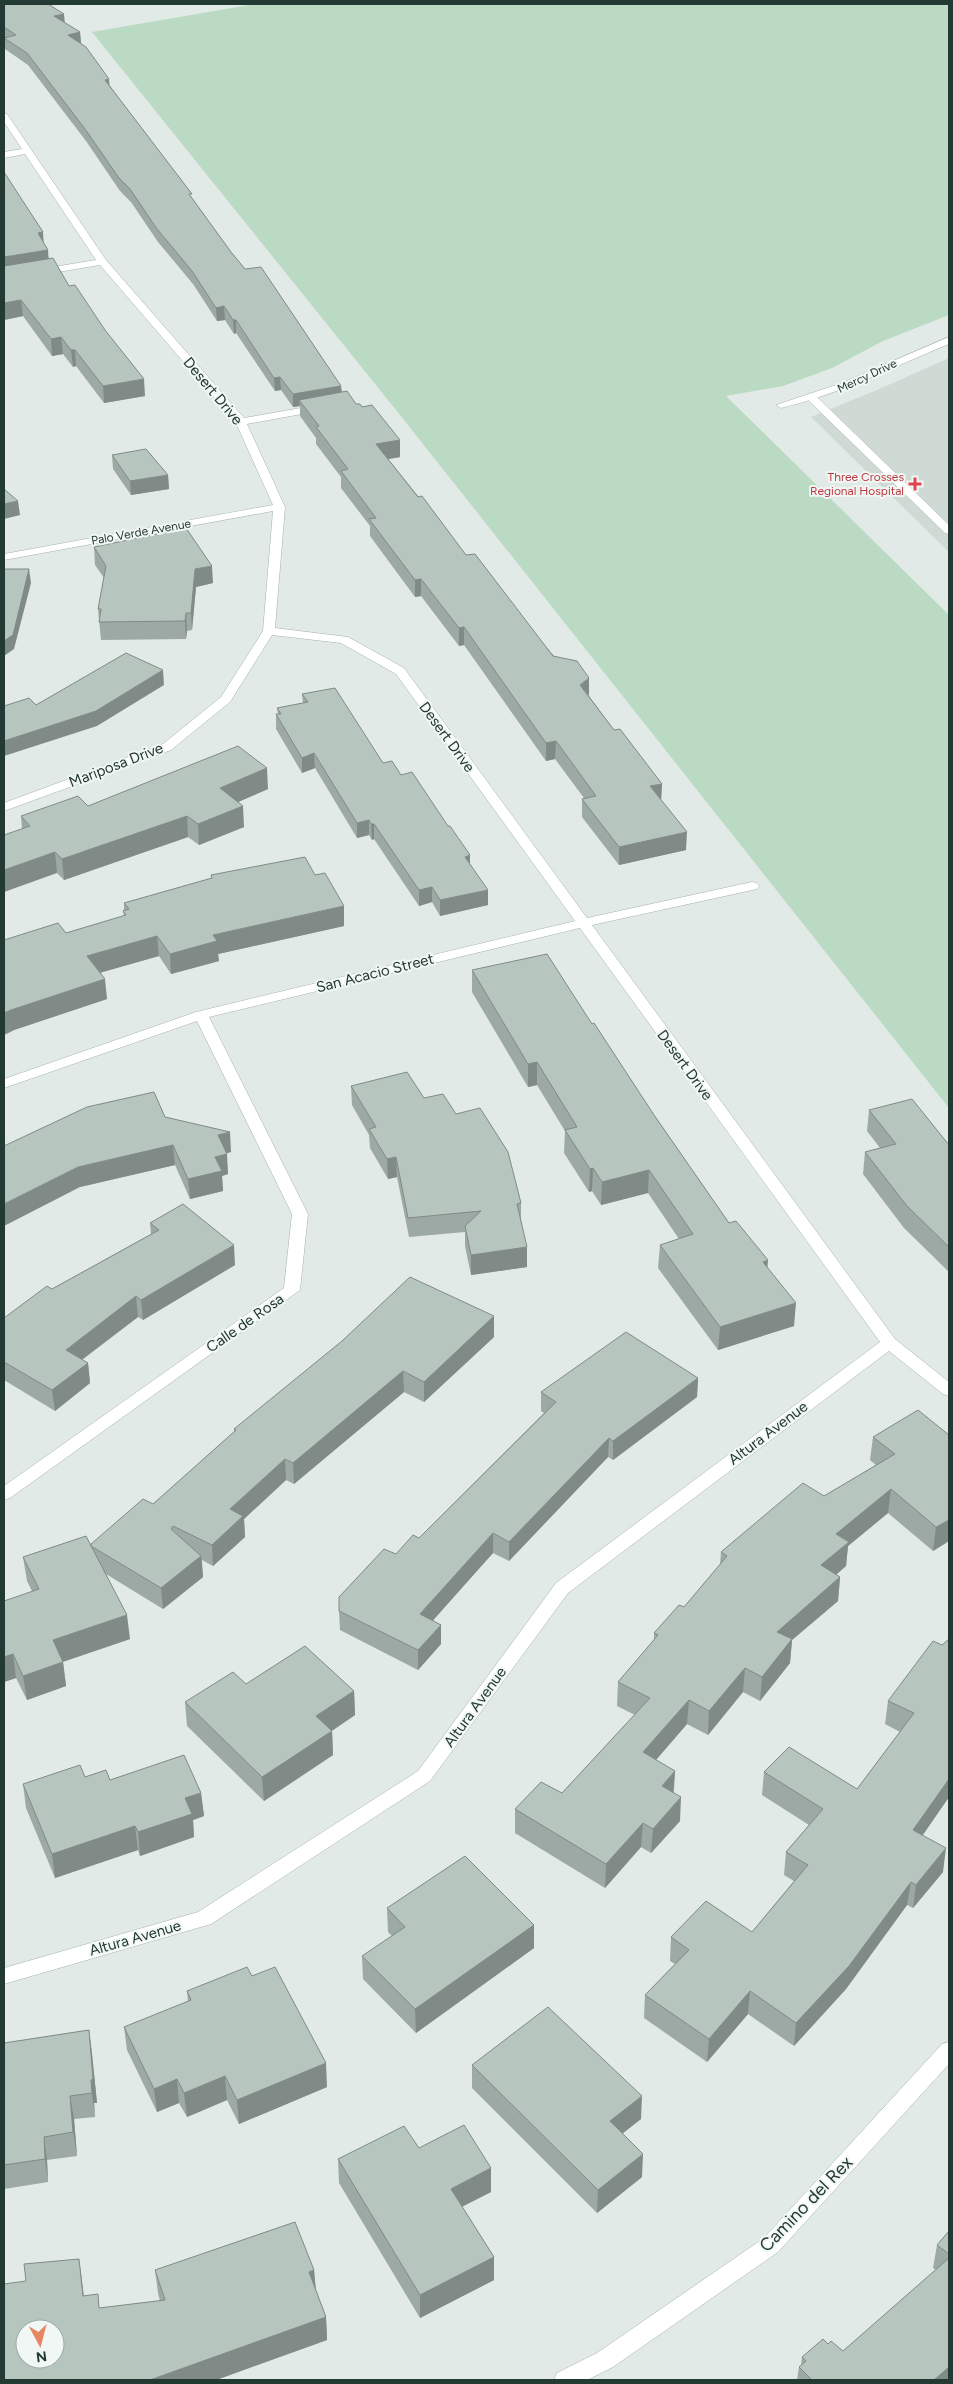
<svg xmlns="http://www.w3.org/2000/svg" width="953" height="2384" viewBox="0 0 953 2384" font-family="Figtree,sans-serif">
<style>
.built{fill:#cfdad5}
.green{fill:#bbdac4}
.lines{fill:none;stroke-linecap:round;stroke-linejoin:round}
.service-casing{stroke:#a4b1ad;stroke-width:1}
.minor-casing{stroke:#a4b1ad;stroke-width:1}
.service{fill:#fff;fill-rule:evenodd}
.minor{fill:#fff;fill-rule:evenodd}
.wall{fill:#9da9a4}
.shaded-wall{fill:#808a86}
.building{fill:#b7c5bf;stroke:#808a86;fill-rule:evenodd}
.health-dot{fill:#e0444e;stroke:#f1f7f4;stroke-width:2}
.labels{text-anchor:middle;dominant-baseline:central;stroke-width:4;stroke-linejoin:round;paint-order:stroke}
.far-street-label{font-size:12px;fill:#233934;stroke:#f1f7f4}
.far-health-label{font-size:12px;fill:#be3a42;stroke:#f1f7f4;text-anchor:end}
.street-label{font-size:15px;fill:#233934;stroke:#f1f7f4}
.near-street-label{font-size:18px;fill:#233934;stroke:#f1f7f4}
</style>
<rect width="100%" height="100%" fill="#e1eae6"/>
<path class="built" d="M949,358v194l-138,-135 66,-27z"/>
<path class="green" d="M255,4h694v311l-66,26 -51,27 -49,18 -57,10 223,219v493l-553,-698 -304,-378z"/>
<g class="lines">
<g class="service-casing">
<path id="service" d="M813,396l4,1 132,128v9l-4,-1 -136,-132v-4z"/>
</g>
<g class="minor-casing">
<path id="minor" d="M4,113l3,1 99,146 138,158 74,-13 5,3 -5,3 -71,13 38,83 -10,121 73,9 56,31 183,250 165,-36 5,1 2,3 -2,3 -165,36 303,414 54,43v14l-6,-2 -54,-43 -321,242 -138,188 -219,143 -207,60v-16l194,-56 220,-141 138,-188 324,-241 -300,-414 -371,89 99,197 -8,76 -290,208 -6,2v-14l280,-198 8,-74 -95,-193 -193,67v-9l192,-67 379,-91 -179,-247 -55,-31 -69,-8 -42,67 -59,48 -167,61v-8l159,-59 58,-47 42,-66 10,-120 -269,49v-6l269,-49 -37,-82 -136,-158 -96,16v-6l92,-15 -71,-106 -21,4v-6l18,-3 -18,-27z
M949,337v7c-56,23 -109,50 -168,64l-5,-3 66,-22z
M949,2042v22l-171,188 -165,115 -26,13h-33l3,-7 40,-20 167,-115 178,-194z"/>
</g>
<use href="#service" class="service"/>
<use href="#minor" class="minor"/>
</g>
<path class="wall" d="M4,4l47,2 14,17 15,9 1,11 29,43 121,166 110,134 1,6 14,12 44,53 -12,2 78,96 123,141 25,34 48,54 -1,16 25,50 -67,15 -37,-48v-18l2,-1 -29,-39 -9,2 -82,-116 -5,1 -38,-50 -6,1 -45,-61v-10l-29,-38v-11l-25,-33v-6l-16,-22v-10l-7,1 -12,-17 -6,1 -39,-58 -2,1 -9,-14 -8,1 -24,-37 -35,-42 -27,-40 -11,-11 -34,-50 -58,-76 -23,-16 -1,-11z
M44,243l5,16 20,27 76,110 -41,7 -28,-37 -3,1 -10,-13 -11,2 -29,-40 -19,4z
M112,455l56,20 1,14 -38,6 -18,-26z
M94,547l119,36 -17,4 -4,43 -5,1 -1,8 -85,1 -3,-31 6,-31 -9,-13z
M302,694l81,69 18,12 69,89 18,41 -48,11 -8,-14 -13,4 -45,-67 -2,1 -3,-5 -12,3 -42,-70 -13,5 -26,-44v-15h2l-1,-6 26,-5z
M268,789l-30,13 6,25 -45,18 -11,-8 -124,43 -7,-7 -35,-44 -1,-13 67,-10z
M211,875h104l29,31v20l-126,28 1,7 -48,13 -12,-18 -58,16 6,27 -93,31 -10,5v-95l62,-7 58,-17 -1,-5 1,-1v-7l87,-24z
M472,970l120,54 62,91 75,108 38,44 27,59 -76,24 -60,-82 2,-23 19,-6 -31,-46 -47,12 -9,-14 -3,1 -25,-39 1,-22 -28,-46 -9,2 -56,-95z
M351,1086l73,12 32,16 65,89v17l6,47 -56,8 -6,-29v-14l-56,5 -12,-60 -9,2 -18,-31 -1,-13 -17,-30z
M869,1110l80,35v127l-45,-44 -41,-54 2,-22 15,-4 -13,-17z
M165,1117l66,35 -5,1 2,21 -6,2 1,15 -33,8 -15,-34 -95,22z
M150,1223l85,42 -92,55 -5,-3 -56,43 6,3 2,20 -35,28 -51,-31v-62l48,-29 99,-55z
M494,1316v21l-70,65 -20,-10 -110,92 -8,-4 -42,39 1,18 -32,29 -11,-6 1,17 -40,32 -57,-35 24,65 -67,23 3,24 -39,14 -11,-22 -12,4 28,-91 -5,-10 -4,-24 68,-13 62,-40 81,-72v-3z
M698,1378l-1,19 -84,63 -5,-3 -99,104 -16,-8 -61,67 9,5v19l-23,26 -78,-40 -1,-19 57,-57 23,-16 125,-125 -3,-2v-19z
M949,1435v106l-16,10 -45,-38 -40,33 -2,20 -10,9 4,2 -2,24 -46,39 -2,23 -30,38 -17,-9 -35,43 -21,-11 -31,36 19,11 -1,21 6,29 -29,32 -10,-6 -36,41 -90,-55v-24l47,-16 73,-78 -18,-9 1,-24 36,-42v-7l30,-26 36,-42 1,-13 103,-56 52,-31 -6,-5 3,-23z
M949,1639v158l-26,38 20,37 -30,36 -6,-3 -61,84 -52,57 -46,-32 -41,48 -63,-44 1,-23 30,-31 -5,-3 1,-24 81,-5 42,-51 -10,-6 2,-23 23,-27 -47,-30 2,-23 93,17 43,-57 -15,-8 3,-23 54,-56z
M246,1684l108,7 1,24 -23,16 1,24 -69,46 -77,-75 -2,-24z
M85,1777l116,16 3,23 -11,4 1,17 -54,19 -2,-6 -83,28 -29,-70 -3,-24z
M387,1908l147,17v23l-118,85 -53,-54 -1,-23 30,-20 -4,-4z
M252,1976l75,111 -88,37 -12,-24 -40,17 -8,-14 -22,9 -30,-62 -3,-23 64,-25 -1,-11z
M89,2030l3,24 5,49h-3l1,14 -21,2 3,37 -30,4 1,22 -44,7v-146z
M472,2065l169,54 -18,14 19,44 -45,36 -125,-125z
M419,2148l72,20v24l-29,15 32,50v23l-74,38 -81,-135 -1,-24z
M949,2231v149h-152l2,-13 2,-1 1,-9 26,-13 15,7 93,-81 -3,-2 4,-23z
M79,2259l5,37 16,12 60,-7 -2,-8 -3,-23h159l2,21 10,26 1,23 -111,40h-212l22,-99z"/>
<path class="shaded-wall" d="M64,14l1,11 -11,-9z
M80,32l1,12 -13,-9z
M109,79l1,12 -5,-11z
M43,232l1,16 -6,-15z
M48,250l1,16 -45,7v-16z
M21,300l2,16 -19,4v-17z
M224,306l1,14 -8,1 -1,-13z
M233,320h3v13l-2,1z
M61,337l2,17 -11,2 -1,-17z
M71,350h4l1,16 -3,1z
M280,377l1,13 -6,1 -1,-13z
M144,379l1,17 -41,7 -1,-17z
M341,386l1,13 -43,1 1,6 -7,1v-13z
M400,440v17l-23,4 -1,-17z
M168,475l1,14 -38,6 -1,-14z
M18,501l2,14 -16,4v-15z
M212,566l1,17 -17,4 -4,43 -1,-17 4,-44z
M29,569l2,14 -17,66 -10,7v-15z
M421,579v17l-6,1v-17z
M186,613l1,18 -1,8 -1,-18z
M464,627v18l-5,1v-18z
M163,670l1,15 -67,41 -93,30v-15z
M589,678v18l-9,-11z
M556,741l-1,18 -9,2v-18z
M314,753l1,15 -13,5v-15z
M267,768l1,21 -46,20 -2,-21z
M662,784l-1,18 -11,-16z
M243,806l1,21 -45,18 -1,-21z
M187,816l1,21 -124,43 -2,-21z
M369,820v15l-12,3v-15z
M371,824h3v15l-2,1z
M687,832l-1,18 -67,15v-18z
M55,852l2,21 -53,19v-22z
M470,855v16l-5,-14z
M432,887v15l-13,4v-16z
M488,890v15l-48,11v-16z
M344,906v20l-126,28 1,7 -48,13 -1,-20 43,-19z
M157,936l2,20 -70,20 -2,-20z
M105,979l2,20 -93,31 -10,5v-22l7,-3z
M537,1062v23l-9,2v-23z
M230,1132l1,20 -12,3 -1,-20z
M173,1145l2,20 -95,22 -76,39v-22l74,-37z
M227,1154l1,20 -6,2 1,15 -33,8 -2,-20 27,-22z
M396,1157l1,20 -9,2 -1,-20z
M593,1168l-1,23 -3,1 1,-23z
M649,1170l-1,23 -47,12 1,-23z
M234,1245l1,20 -92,55 -2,-20z
M527,1247v20l-56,8v-20z
M768,1260l-2,24 -3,-22z
M136,1296l2,21 -70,53 -2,-20z
M796,1303l-2,23 -76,24 2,-23z
M494,1316v21l-70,65v-20z
M88,1363l2,20 -35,28 -3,-21z
M403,1371l1,21 -110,92 -1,-21z
M698,1378l-1,19 -84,63v-19z
M609,1438l-1,19 -99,104v-19z
M285,1459l1,21 -42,39 1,18 -32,29 -1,-21 18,-36z
M891,1489l-3,24 -40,33 -2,20 -27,23 2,-24 15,-31z
M949,1520v21l-16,10 3,-24z
M493,1533v20l-72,81 -1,-20z
M201,1556l2,21 -40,32 -2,-21z
M840,1577l-2,24 -46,39 -2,23 -30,38 2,-24 15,-45z
M127,1615l3,24 -74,25 -3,-24z
M441,1625v19l-23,26v-20z
M13,1654l3,24 -12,4v-25z
M63,1662l3,24 -39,14 -4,-24z
M745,1668l-2,24 -35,43 1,-24z
M354,1691l1,24 -37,25 -2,-24z
M689,1700l-2,24 -45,52 1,-24z
M332,1731l1,24 -69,46 -2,-24z
M675,1771l-2,23 -11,-8z
M949,1779v18l-39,56 3,-23z
M201,1793l3,23 -11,4 1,17 -54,19 -2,-24 47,-34z
M681,1797l-1,24 -29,32 2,-24z
M643,1823l-2,24 -36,41 1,-24z
M135,1826l3,24 -83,28 -3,-24z
M946,1848l-3,24 -30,36 3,-23z
M911,1882l-4,23 -61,84 -52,57 2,-23z
M534,1925v23l-118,85 -1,-24z
M750,1991l-2,23 -41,48 2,-23z
M89,2030l3,24 5,49h-3l1,14 -3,-24z
M326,2063l1,24 -88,37 -2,-24z
M225,2076l2,24 -40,17 -3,-24z
M177,2079l2,24 -22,9 -3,-23z
M70,2096l4,23 3,37 -4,-24z
M642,2096l-1,23 -32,25 1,-23z
M44,2137l3,23 1,22 -3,-23z
M643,2154l-1,23 -45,36 1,-23z
M491,2168v24l-40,20v-23z
M494,2257v23l-74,38v-23z
M79,2259l3,23 4,37 -3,-23z
M314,2270l2,23 -7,-21z
M326,2317l1,23 -111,40h-66z
M949,2367v13h-15z"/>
<path class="building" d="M4,4h44l16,10 -10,2 26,16 -12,3 18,12 23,32 -4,1 87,114h-3l42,58 14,17 16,-2 80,119 -48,8 -13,-17 -6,1 -38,-58h-3l-9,-14 -8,2 -24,-37 -35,-42 -27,-40 -11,-11 -34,-49 -58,-76 -23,-15 12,-3 -12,-8z
M4,172l39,60 -5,1 10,17 -44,7z
M53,258l16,28 6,-1 30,45 39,49 -41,7 -28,-36h-4l-10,-13 -10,2 -30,-39 -17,3v-37z
M347,391l9,13h4l2,3 10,-2 28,35 -24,4 42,53 4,-1 44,59 9,-1 78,102 24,5 12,17 -9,7 34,45 6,-1 42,55 -12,2 37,46 -68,15 -37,-48 14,-3 -40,-55 -10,2 -82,-116 -5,1 -38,-49 -6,1 -46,-61 7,-1 -35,-47 7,-2 -32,-42 3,-1 -20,-26z
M146,449l22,26 -38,6 -18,-26z
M4,489l14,12 -14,3z
M186,528l26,38 -17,3 -4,44h-5l-1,8 -86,1 2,-13h-3l8,-43 -12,-19z
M4,569h25l-16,66 -9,6z
M126,653l37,17 -67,41 -92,30v-35l25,-8 7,7z
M335,688l48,75 9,-2 9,14 11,-3 36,54h2l20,29 -5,2 23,33 -48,10 -8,-13 -13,3 -45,-66h-3l-2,-4 -12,3 -43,-70 -12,5 -26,-44h5l-4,-6 31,-6 -6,-8z
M238,746l29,22 -47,20 23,18 -45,18 -11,-8 -125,43 -7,-7 -51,18v-35l26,-9 -9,-10 57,-20 10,10z
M305,857l10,18 10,-2 19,33 -131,29 4,6 -47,13 -13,-18 -70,20 18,23 -94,31 -7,3v-73l54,-17 8,10 60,-18 -3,-4 6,-2 -5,-6 88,-25 -1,-3z
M547,954l45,70 2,-1 60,92 75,108 7,-2 32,39 -5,2 33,41 -76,24 -60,-82 33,-11 -44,-64 -47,12 -9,-14 -3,1 -25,-39 12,-3 -40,-65 -9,2 -56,-94z
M407,1072l17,26 19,-4 13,20 24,-6 28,44 13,51 -4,1 10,43 -56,8 -6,-29 16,-15 -73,7 -12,-61 -9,2 -18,-30 7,-2 -25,-41z
M154,1092l11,25 65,15 -12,3 9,19 -12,3 7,14 -34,8 -15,-34 -95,22 -74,37v-58l83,-39z
M912,1099l37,46v102l-42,-41 -42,-54 31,-8 -27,-34z
M183,1204l51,41 -93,55 -5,-4 -70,54 22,13 -36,27 -48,-28v-44l43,-32 5,3 107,-59 -9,-7z
M410,1277l84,39 -70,66 -21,-11 -110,92 -8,-4 -55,50 13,7 -31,29 -39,-19 -2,3 30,27 -40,32 -70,-42v-2l52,-45 10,5 83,-74 -2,-1 108,-88z
M626,1332l72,46 -85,63 -4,-3 -100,104 -16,-9 -73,81 21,11 -23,25 -79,-39v-14l45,-48 12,5 17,-19 6,3 137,-136 -15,-10z
M918,1410l31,25v85l-13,7 -45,-38 -55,45 13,8 -28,23 19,12 -63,55 15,7 -30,38 -17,-9 -36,43 -20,-11 -46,52 32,19 -13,15 19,11 -28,32 -10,-6 -37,41 -91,-55 26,-27 21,11 88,-95 -32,-16 40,-47 -4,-2 25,-28 5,2 43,-51 -6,-4 82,-69 21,13 71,-42 -22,-17z
M86,1536l41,79 -74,25 10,22 -40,14 -10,-22 -9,3v-56l35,-12 -16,-32z
M949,1639v140l-36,51 33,18 -30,37 -5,-3 -62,84 -53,57 -46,-32 -41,48 -64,-44 44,-45 -18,-13 35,-36 46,31 56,-67 -22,-13 37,-43 -59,-37 25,-25 68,42 57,-76 -26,-12 45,-60 9,4z
M305,1646l49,45 -38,25 16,15 -70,46 -77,-75 48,-30 13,12z
M184,1755l17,38 -16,5 7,16 -54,18 -3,-6 -83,28 -29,-70 57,-19 5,12 21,-7 4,10z
M465,1856l69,69 -119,84 -53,-53 43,-29 -18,-19z
M247,1967l5,9 23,-9 51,96 -89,37 -12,-24 -41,17 -7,-14 -23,10 -30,-62 67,-27 -4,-9z
M548,2007l94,89 -32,25 33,33 -45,36 -126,-125z
M89,2030l4,49 -2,1 1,13 -22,3 3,36 -29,5 1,22 -41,6v-122z
M464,2125l27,43 -40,21 43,68 -74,38 -82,-136 66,-33 15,22z
M295,2222l19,48 -5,2 17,45 -176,63h-146v-96l22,-3 -2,-17 55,-5 4,37 15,-2 1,14 66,-8 -10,-30zM25,2329h30v30h-30z
M949,2231v23l-12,-9z
M949,2258v109l-15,13h-122l-13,-13 7,-6 -4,-4 21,-18 5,5 3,-3 12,10z"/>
<path class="health-dot" d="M912.5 476.5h5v5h5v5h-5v5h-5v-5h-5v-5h5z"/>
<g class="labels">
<g class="far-street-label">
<text transform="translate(867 376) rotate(-25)">Mercy Drive</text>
<text transform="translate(141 532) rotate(-10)">Palo Verde Avenue</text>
</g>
<g class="far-health-label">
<text x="904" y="477">Three Crosses<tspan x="904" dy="14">Regional Hospital</tspan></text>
</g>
<g class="street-label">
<text transform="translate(213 391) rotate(50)">Desert Drive</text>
<text transform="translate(447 737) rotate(54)">Desert Drive</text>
<text transform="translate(116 765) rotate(-21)">Mariposa Drive</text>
<text transform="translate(375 973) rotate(-14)">San Acacio Street</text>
<text transform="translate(685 1065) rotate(54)">Desert Drive</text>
<text transform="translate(245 1323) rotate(-35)">Calle de Rosa</text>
<text transform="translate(768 1433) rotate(-37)">Altura Avenue</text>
<text transform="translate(475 1707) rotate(-54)">Altura Avenue</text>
<text transform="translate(135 1938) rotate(-16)">Altura Avenue</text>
</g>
<g class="near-street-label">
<text transform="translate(806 2204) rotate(-46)">Camino del Rex</text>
</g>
</g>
<rect width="953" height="2384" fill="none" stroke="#233934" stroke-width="10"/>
<g transform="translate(40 2344) rotate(173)"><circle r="24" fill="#f1f7f4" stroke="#9faba7"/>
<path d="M0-4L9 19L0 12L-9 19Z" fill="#e78563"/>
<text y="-8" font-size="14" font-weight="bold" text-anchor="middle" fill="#233934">N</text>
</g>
</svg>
